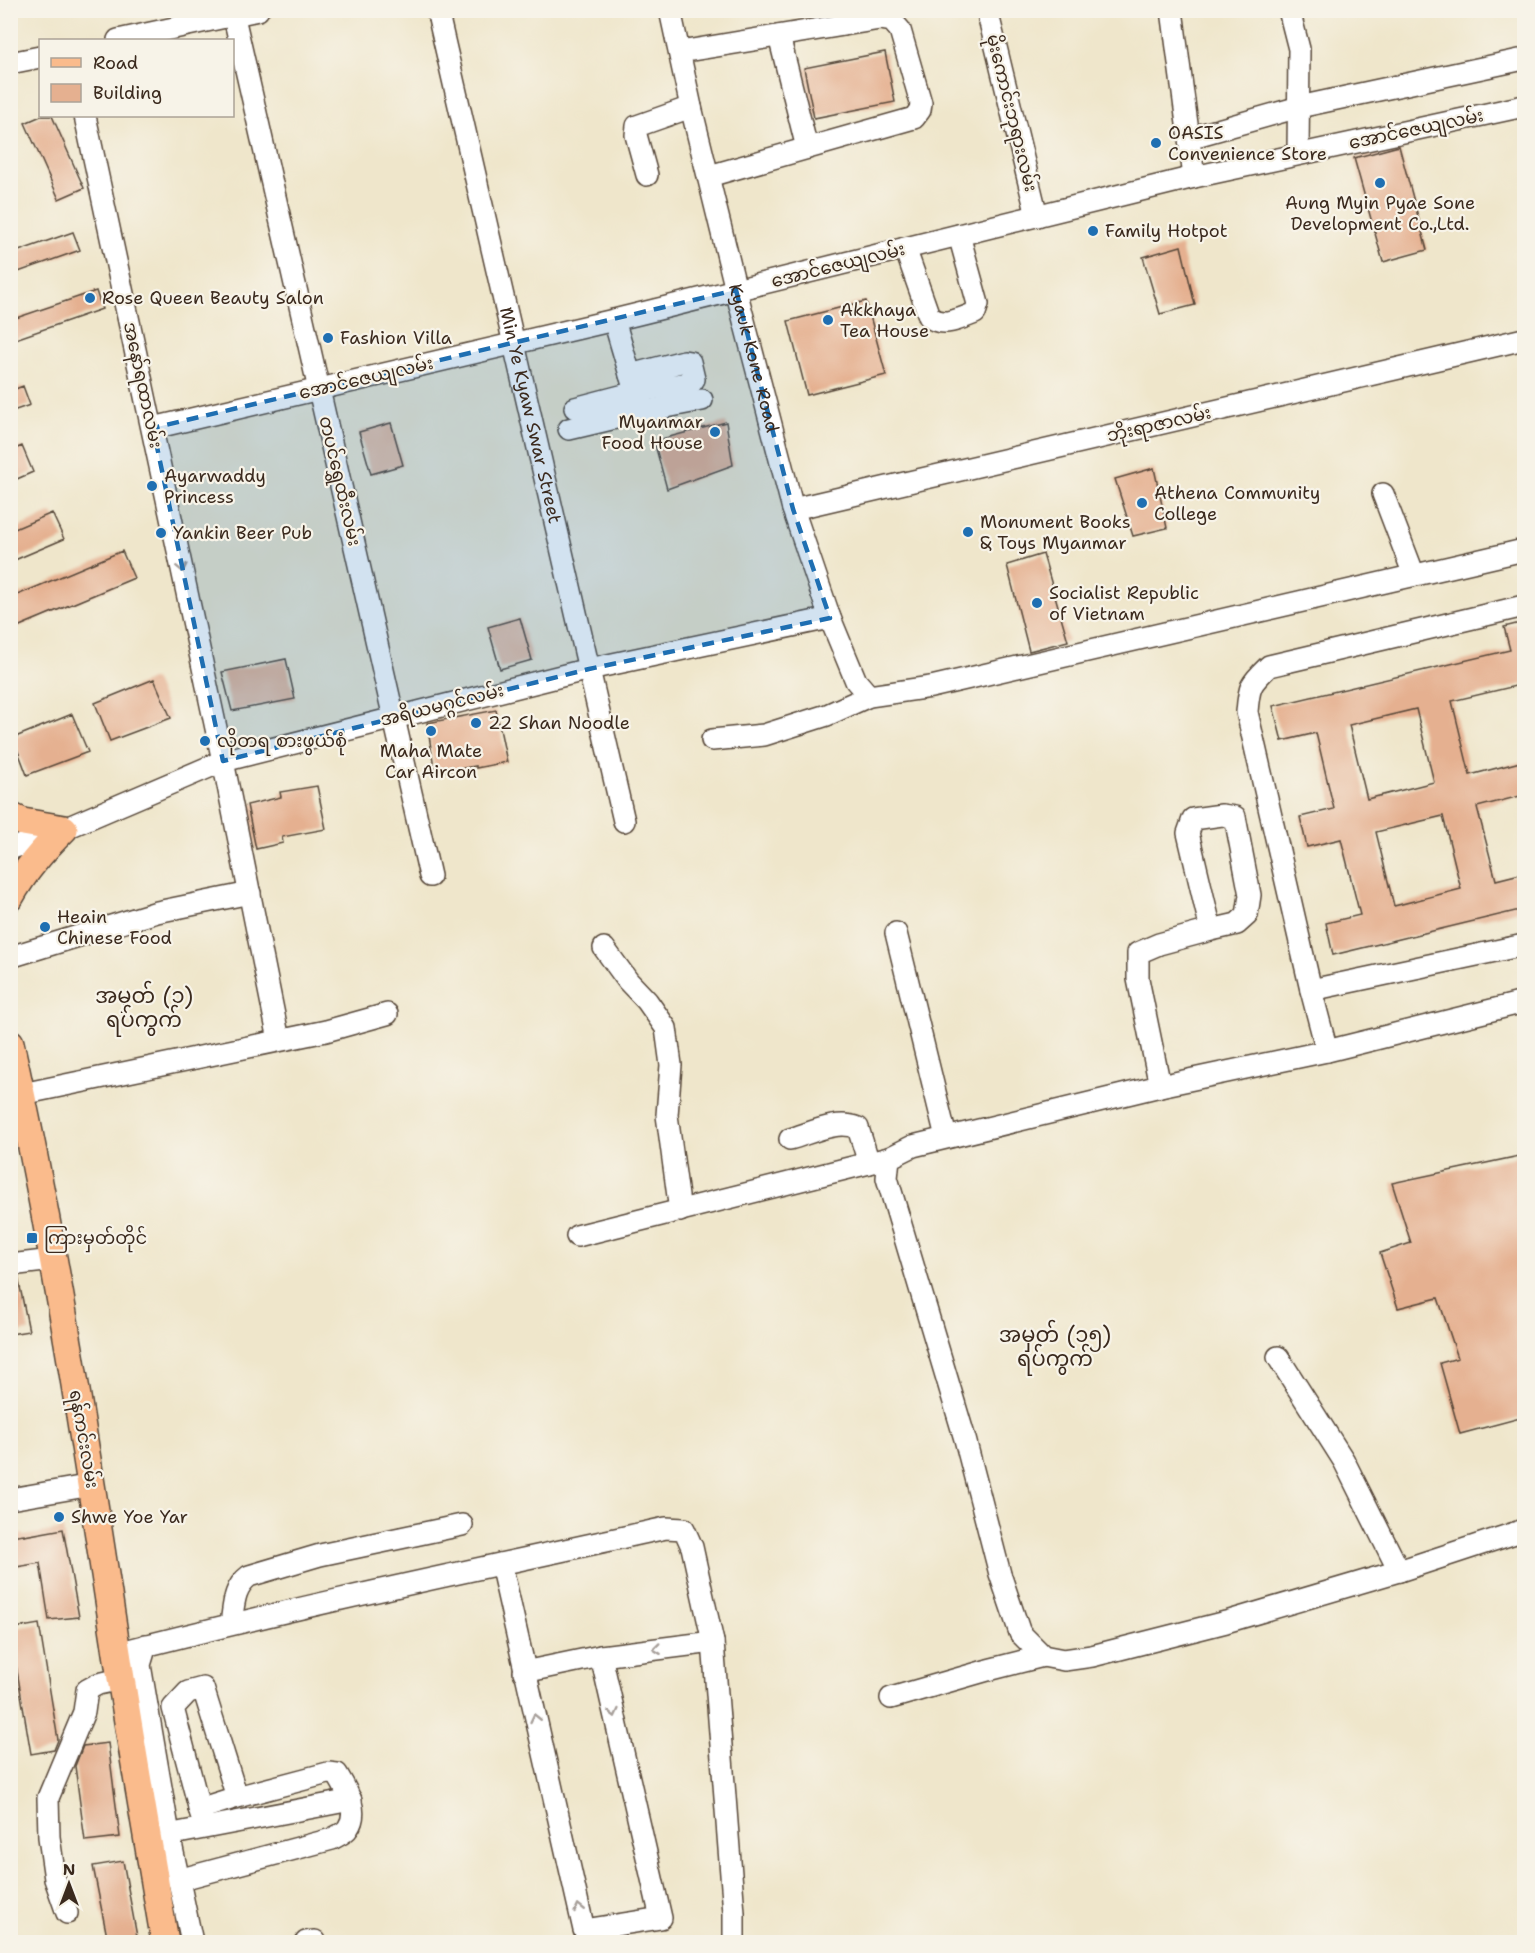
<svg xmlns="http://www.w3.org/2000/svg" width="1535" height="1953" viewBox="0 0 1535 1953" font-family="'Shantell Sans','Noto Sans Myanmar',sans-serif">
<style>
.building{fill:#e5b090;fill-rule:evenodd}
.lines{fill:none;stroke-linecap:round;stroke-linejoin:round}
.minor-casing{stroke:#564638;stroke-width:24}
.major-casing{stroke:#564638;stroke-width:30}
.minor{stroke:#fff;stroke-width:21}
.major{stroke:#fabb8c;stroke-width:27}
.oneway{stroke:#a79f9a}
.marked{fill:#1f6fb2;fill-opacity:0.2;stroke:#1f6fb2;stroke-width:4.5;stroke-dasharray:12 8;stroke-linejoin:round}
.poi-dot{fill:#1f6fb2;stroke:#f7f3e8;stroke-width:2}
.labels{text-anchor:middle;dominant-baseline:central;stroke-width:4.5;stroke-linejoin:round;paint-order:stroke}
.street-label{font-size:18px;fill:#3b2a1e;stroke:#f7f3e8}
.poi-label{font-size:18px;fill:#3b2a1e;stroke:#f7f3e8;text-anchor:start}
.quarter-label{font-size:21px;fill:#3b2a1e;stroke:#f7f3e8}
</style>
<rect width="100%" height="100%" fill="#f7f3e8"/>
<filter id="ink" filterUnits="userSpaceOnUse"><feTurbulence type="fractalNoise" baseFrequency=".0167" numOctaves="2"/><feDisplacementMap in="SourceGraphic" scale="12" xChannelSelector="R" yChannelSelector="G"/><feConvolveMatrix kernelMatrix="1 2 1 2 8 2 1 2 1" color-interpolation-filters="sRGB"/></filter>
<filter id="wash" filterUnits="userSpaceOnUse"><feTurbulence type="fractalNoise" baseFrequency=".008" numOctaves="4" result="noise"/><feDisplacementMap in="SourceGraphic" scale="24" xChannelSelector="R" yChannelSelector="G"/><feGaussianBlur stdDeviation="1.35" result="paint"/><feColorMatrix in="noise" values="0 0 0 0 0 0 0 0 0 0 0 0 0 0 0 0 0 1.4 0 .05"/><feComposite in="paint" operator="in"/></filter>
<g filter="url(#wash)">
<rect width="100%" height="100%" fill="#efe6cb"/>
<g id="blocks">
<path class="building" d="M885,52l10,50 -81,16 -10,-50z
M41,116h11l32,72 -25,11 -34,-76z
M1399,146l28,104 -44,12 -29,-104z
M73,232l7,18 -70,25v-21z
M1181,246l14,59 -35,9 -17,-57z
M96,291l6,18 -92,32v-21z
M866,301l20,74 -79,20 -19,-74z
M23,386l7,19 -20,7v-21z
M726,422l7,43 -66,24 -13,-48z
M391,423l12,42 -32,9 -12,-42z
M22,446l11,26 -23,10v-31z
M1154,468l13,60 -34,8 -18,-57z
M52,513l12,26 -54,23v-31z
M122,551l12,27 -124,52v-32z
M1043,554l25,87 -39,10 -22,-86z
M520,618l12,42 -32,9 -12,-42z
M1524,622v62l-72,17 18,74 54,-14v34l-47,12 19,73 28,-7v36l-191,46 -7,-32 34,-8 -19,-76 -34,8 -7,-30 34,-8 -18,-76 -34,8 -9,-35 237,-56 -6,-23zM1416,709l18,73 -67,17 -18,-74zM1443,816l18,73 -67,17 -18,-74z
M286,659l9,40 -63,12 -10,-39z
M154,679l17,39 -61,23 -15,-38z
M496,710l11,52 -31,6v-2l-41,7 -8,-50z
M72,714l16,38 -61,23 -14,-37z
M317,786l9,43 -44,8 1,6 -27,6 -9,-44 34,-8 -1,-5z
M1524,1155v262l-64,17 -20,-71 18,-5 -20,-60 -40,10 -18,-55 31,-10 -19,-60z
M18,1277l11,54 -19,3v-56z
M63,1529l16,88 -30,3 -9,-57 -30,5v-32l14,-2v2z
M39,1624l19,116 -4,10 -23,4 -21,-125z
M108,1743l12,94 -35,4 -10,-75 8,-20z
M123,1861l15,81h-30l-15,-76z"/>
</g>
</g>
<g filter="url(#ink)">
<use href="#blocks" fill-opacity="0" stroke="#564638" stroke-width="1.5"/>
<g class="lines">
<g class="minor-casing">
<g id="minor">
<path id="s1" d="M437,10l187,811"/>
<path id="s2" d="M670,10l21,97 45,183 57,219 37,109 26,63 13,15"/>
<path d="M987,10l50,206"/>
<path d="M1172,10l22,167"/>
<path d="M1289,10l10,39 -1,105"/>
<path d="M234,17l196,859"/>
<path d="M779,36l28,112"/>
<path d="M118,40l140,-30"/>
<path d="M680,52l200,-33 12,2 8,9 21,73 -1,7 -6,8 -205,58"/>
<path d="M10,63l30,-6"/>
<path d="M85,116l138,645 56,279"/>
<path d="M1189,138l110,-31 225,-48"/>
<path d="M647,175l-11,-40 1,-9 54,-19"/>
<path d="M905,248l24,68c13,13 32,2 46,-3l3,-9 -19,-69"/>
<path d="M575,408l61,-16 56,-10 2,-3 -4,-17 -6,-1 -54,14"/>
<path d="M641,412l61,-12"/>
<path d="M153,428l461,-108 580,-143 330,-71"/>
<path d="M569,429l72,-17 -27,-92"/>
<path d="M1383,494l31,81"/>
<path d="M793,509l731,-170"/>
<path d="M712,740l52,-5 63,-20 42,-19 62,-9 593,-137"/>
<path d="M10,849l54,-20 159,-68 366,-92 241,-51"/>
<path d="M896,933l50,204"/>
<path d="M604,948l24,33 19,20 19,27 5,37 -4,50 13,96"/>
<path d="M10,957l147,-45 93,-19"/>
<path d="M1311,990l213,-45"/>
<path d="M1524,1002l-197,49 -167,35 -247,60 -24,12 -2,20 78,261 35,135 20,59 23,23 21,4 28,-4 134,-34 173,-51 125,-41"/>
<path d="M1327,1051l-16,-61 -64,-278c2,-26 3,-28 22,-46l255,-60"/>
<path d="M1160,1086l-22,-107v-26l21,-9 52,-14 -23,-97 5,-14 29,-4 13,2 15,78 -3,20 -10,9 -26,6"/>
<path d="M22,1094l304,-63 61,-17"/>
<path d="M790,1139c21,-6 47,-20 68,-11l11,35"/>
<path d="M577,1236l312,-78"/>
<path d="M10,1265l43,-5"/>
<path d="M1278,1357l66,104 55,110"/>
<path d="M10,1499l82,-14"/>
<path d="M501,1564l83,366 77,-12 -60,-262"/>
<path d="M231,1624c3,-19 2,-36 18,-48l71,-21 142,-30"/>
<path d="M146,1645l-6,20 29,169 23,108"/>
<path d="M117,1653c182,-47 366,-85 549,-125l18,1 8,18 21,95 21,271v29"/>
<path d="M524,1672l77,-16 112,-14"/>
<path d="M891,1698l97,-28 55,-14"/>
<path d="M199,1809l38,-12"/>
<path d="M157,1837l194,-37"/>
<path d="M178,1880l154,-41c5,-3 13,-6 16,-11 12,-17 -2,-39 -11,-54l-9,-1 -91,24 -34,-109 -15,4 -15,16 31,118"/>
<path d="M67,1913l-12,-34 -6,-42 -1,-39 36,-86 3,-22 11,-6 23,-5"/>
<path d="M306,1942l9,-1"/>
</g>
</g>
<g class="major-casing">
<path id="major" d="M10,816l13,6 41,7
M10,897c15,-27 33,-47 54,-68
M10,1043c45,202 76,406 107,610 15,97 32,193 48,289"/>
</g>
<use href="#minor" class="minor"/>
<use href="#major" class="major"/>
</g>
<defs><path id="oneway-chevron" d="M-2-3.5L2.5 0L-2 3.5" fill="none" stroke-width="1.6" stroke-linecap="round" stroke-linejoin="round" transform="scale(1.5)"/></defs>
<g class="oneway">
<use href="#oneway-chevron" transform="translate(182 568) rotate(78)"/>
<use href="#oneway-chevron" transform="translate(657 1649) rotate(173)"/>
<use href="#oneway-chevron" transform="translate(614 1713) rotate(77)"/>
<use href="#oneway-chevron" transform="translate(535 1718) rotate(-103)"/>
<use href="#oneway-chevron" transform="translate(579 1908) rotate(-103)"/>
</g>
</g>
<path class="marked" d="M736,290l57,219 37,109 -241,51 -366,92 -70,-333z"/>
<g class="poi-dot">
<circle cx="1156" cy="143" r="6"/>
<circle cx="1380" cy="183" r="6"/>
<circle cx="1093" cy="231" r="6"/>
<circle cx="90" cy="298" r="6"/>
<circle cx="828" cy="320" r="6"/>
<circle cx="328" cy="338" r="6"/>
<circle cx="715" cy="432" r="6"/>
<circle cx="152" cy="486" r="6"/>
<circle cx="1142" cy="503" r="6"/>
<circle cx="968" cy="532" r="6"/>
<circle cx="161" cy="533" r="6"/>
<circle cx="1037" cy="603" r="6"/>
<circle cx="476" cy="723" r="6"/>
<circle cx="431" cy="731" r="6"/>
<circle cx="205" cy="741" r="6"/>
<circle cx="45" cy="927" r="6"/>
<rect x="26" y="1232" width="12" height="12" rx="3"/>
<circle cx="59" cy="1517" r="6"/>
</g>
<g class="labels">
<g class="street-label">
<text transform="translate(1012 113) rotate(76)">မိုးကောင်းဘုရားလမ်း</text>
<text transform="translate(1416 129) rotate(-12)">အောင်ဇေယျလမ်း</text>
<text transform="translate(838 265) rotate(-14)">အောင်ဇေယျလမ်း</text>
<text stroke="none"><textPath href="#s2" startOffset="358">Kyauk Kone Road</textPath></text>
<text transform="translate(366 378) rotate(-13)">အောင်ဇေယျလမ်း</text>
<text transform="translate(143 385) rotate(78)">အနော်ရထာလမ်း</text>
<text stroke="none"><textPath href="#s1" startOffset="416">Min Ye Kyaw Swar Street</textPath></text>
<text transform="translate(1159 424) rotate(-13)">ဘိုးရာဇာလမ်း</text>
<text transform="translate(340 481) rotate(77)">တပင်ရွှေထီးလမ်း</text>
<text transform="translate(442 705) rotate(-14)">အရိယမဂ္ဂင်လမ်း</text>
<text transform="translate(84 1439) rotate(80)">ရန်ကင်းလမ်း</text>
</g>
<g class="poi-label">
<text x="1168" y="133">OASIS<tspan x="1168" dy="21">Convenience Store</tspan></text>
<text x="1380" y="203" text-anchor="middle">Aung Myin Pyae Sone<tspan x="1380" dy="21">Development Co.,Ltd.</tspan></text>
<text x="1105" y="231">Family Hotpot</text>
<text x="102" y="298">Rose Queen Beauty Salon</text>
<text x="840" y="310">Akkhaya<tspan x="840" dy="21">Tea House</tspan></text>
<text x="340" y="338">Fashion Villa</text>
<text x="703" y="422" text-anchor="end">Myanmar<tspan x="703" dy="21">Food House</tspan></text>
<text x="164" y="476">Ayarwaddy<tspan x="164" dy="21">Princess</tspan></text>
<text x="1154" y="493">Athena Community<tspan x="1154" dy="21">College</tspan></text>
<text x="980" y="522">Monument Books<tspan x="980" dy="21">&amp; Toys Myanmar</tspan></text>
<text x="173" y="533">Yankin Beer Pub</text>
<text x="1049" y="593">Socialist Republic<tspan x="1049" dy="21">of Vietnam</tspan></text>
<text x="488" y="723">22 Shan Noodle</text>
<text x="217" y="741">လိုတရ စားဖွယ်စုံ</text>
<text x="431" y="751" text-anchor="middle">Maha Mate<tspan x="431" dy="21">Car Aircon</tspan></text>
<text x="57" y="917">Heain<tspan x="57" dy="21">Chinese Food</tspan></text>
<text x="44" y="1238">ကြားမှတ်တိုင်</text>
<text x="71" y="1517">Shwe Yoe Yar</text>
</g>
<g class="quarter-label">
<text x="144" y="996">အမှတ် (၁)<tspan x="144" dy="24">ရပ်ကွက်</tspan></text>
<text x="1055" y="1335">အမှတ် (၁၅)<tspan x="1055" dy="24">ရပ်ကွက်</tspan></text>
</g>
</g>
<rect width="1535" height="1953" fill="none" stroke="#f7f3e8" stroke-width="36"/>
<rect x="39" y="39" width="195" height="78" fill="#f7f3e8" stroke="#aca397" stroke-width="1.5"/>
<rect x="51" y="58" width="30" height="9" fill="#fabb8c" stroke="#aca397" stroke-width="1.5"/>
<text x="93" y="69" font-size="18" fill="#3b2a1e">Road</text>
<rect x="51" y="84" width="30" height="18" fill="#e5b090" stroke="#aca397" stroke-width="1.5"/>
<text x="93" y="99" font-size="18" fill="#3b2a1e">Building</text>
<g transform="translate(69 1884)" stroke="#f7f3e8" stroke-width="4.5" paint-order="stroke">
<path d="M0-4.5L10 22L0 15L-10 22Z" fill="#3b2a1e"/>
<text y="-9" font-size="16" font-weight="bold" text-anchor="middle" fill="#3b2a1e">N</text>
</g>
</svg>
